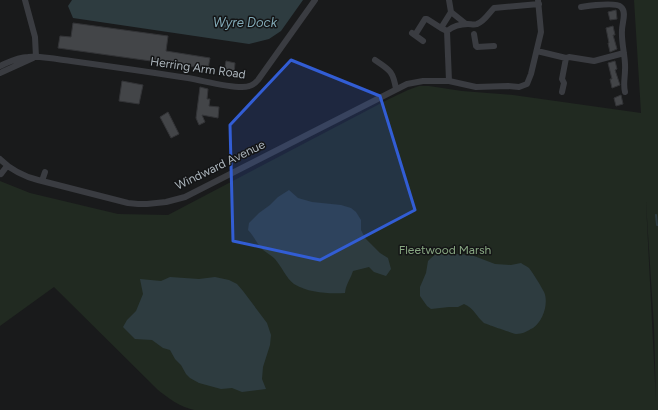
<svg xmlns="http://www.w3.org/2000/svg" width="658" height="410" viewBox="0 0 658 410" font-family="Figtree,sans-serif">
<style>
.green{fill:#212a21;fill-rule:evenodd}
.water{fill:#2e3c40}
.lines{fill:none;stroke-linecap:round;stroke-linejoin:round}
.stream{stroke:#2e3c40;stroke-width:2}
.building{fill:#434548;stroke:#333437}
.minor{stroke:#3a3c41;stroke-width:6}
.marked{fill:#325dd4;fill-opacity:0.2;stroke:#325dd4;stroke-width:3;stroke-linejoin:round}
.labels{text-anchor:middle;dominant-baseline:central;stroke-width:3;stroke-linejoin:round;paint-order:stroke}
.street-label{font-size:12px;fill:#abb4bb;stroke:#141516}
.park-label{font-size:12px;fill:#88a782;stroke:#141516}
.water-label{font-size:13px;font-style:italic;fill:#82aab7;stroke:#141516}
</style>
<rect width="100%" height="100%" fill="#191a1b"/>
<path class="green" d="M634,0h24v410h-464c-14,-3 -26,-12 -36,-20l-104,-103 -54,39v-145l30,12 88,21 50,1 221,-116 19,-9 11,-4h10l33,5 51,4 128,18zM646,202l8,125 2,75 -10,-199z"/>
<path class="water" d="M72,0h231l-22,31 -12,8 -20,5 -176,-26 -5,-12z
M289,190l9,8 14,4 29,3 10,3 5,4 5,8v10l4,8 15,15 8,5 3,11 -5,7 -12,-4 -5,-5 -16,4c-3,9 -7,13 -8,22 -16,1 -36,0 -51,-9 -8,-6 -12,-17 -19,-25 -3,-3 -8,-6 -12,-9 -6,-6 -9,-14 -15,-20l1,-7 10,-10 11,-8 8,-8z
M436,254h24l14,2 21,8 16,1 10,-2c2,2 6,3 8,5 4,5 12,18 15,24 5,11 -1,29 -11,36 -6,3 -10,6 -17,6 -4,-1 -30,-10 -32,-11 -8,-7 -10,-15 -20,-19l-6,3h-9l-18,2 -4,-3 -7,-10v-9l6,-14 2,-12 3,-3z
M170,277l29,2 16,-2 14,3 8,4 6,7 24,32 4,12 -1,10 -7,22 -1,12 4,10 -24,3 -10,-4 -11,1 -22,-6 -9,-5 -4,-4 -5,-9 -6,-6 -5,-9 -7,-2 -11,-8 -17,-1 -12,-12 4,-7 9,-9 7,-17 -3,-15 21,2z"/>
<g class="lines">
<path class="stream" d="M656,215l1,10h1"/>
</g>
<path class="building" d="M616,10l1,9 -7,1 -2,-8z
M73,23l95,13 -2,15 44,7 -2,11 -150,-21 2,-12 11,1z
M613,26l2,9h-2l4,14 -7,3 -2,-9h1l-3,-15z
M226,61l9,2 -1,11 -10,-2z
M615,61l2,8 -2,1 5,15 -8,3 -2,-9h2l-4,-16z
M122,81l21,4 -4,19 -20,-3z
M200,87l8,2 -1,10h3l-1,7 10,1 -1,11 -16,-3 3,7 -6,3 -3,-7z
M621,95l2,9 -7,2 -2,-8z
M168,112l11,22 -8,4 -11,-21z"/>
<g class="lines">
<path class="minor" d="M25,0l10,37 1,20
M581,7c7,-1 35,-5 40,0 6,5 1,16 1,23 -1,14 4,27 3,40 0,8 -2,14 0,22
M451,12l15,12
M447,31c5,-4 13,-7 21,-7 3,0 6,1 9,0 7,-2 12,-11 17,-16l45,-4
M412,33l11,8
M474,34l2,12 1,1 17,-1
M415,35l10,-16h2l14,9
M537,51l29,7 3,-1 25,4 30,-8
M375,60c15,10 18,11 21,29
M0,66c9,-4 18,-9 28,-9 9,-1 19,1 29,2 43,6 87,12 131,19 17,3 37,9 54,9 7,0 12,-2 16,-7l57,-80
M0,73l33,-15
M449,81l-2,-50 -6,-3 10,-16 -2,-12
M562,92l2,-9 -2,-4 4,-21
M0,159c11,11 23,17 38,21l90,23 10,1h9l19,-2 19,-5 222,-113 16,-3h26l27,6 32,-1 11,1 8,-3 4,-10 10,-42 -3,-32
M1,174l6,-8
M42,181l3,-9"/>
</g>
<path class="marked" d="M291,60l89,36 35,114 -95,50 -87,-19 -3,-116z"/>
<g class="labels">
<g class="street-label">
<text transform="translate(198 68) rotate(8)">Herring Arm Road</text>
<text transform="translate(220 165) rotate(-26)">Windward Avenue</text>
</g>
<g class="park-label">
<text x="445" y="250">Fleetwood Marsh</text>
</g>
<g class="water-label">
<text x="245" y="22">Wyre Dock</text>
</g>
</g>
</svg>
